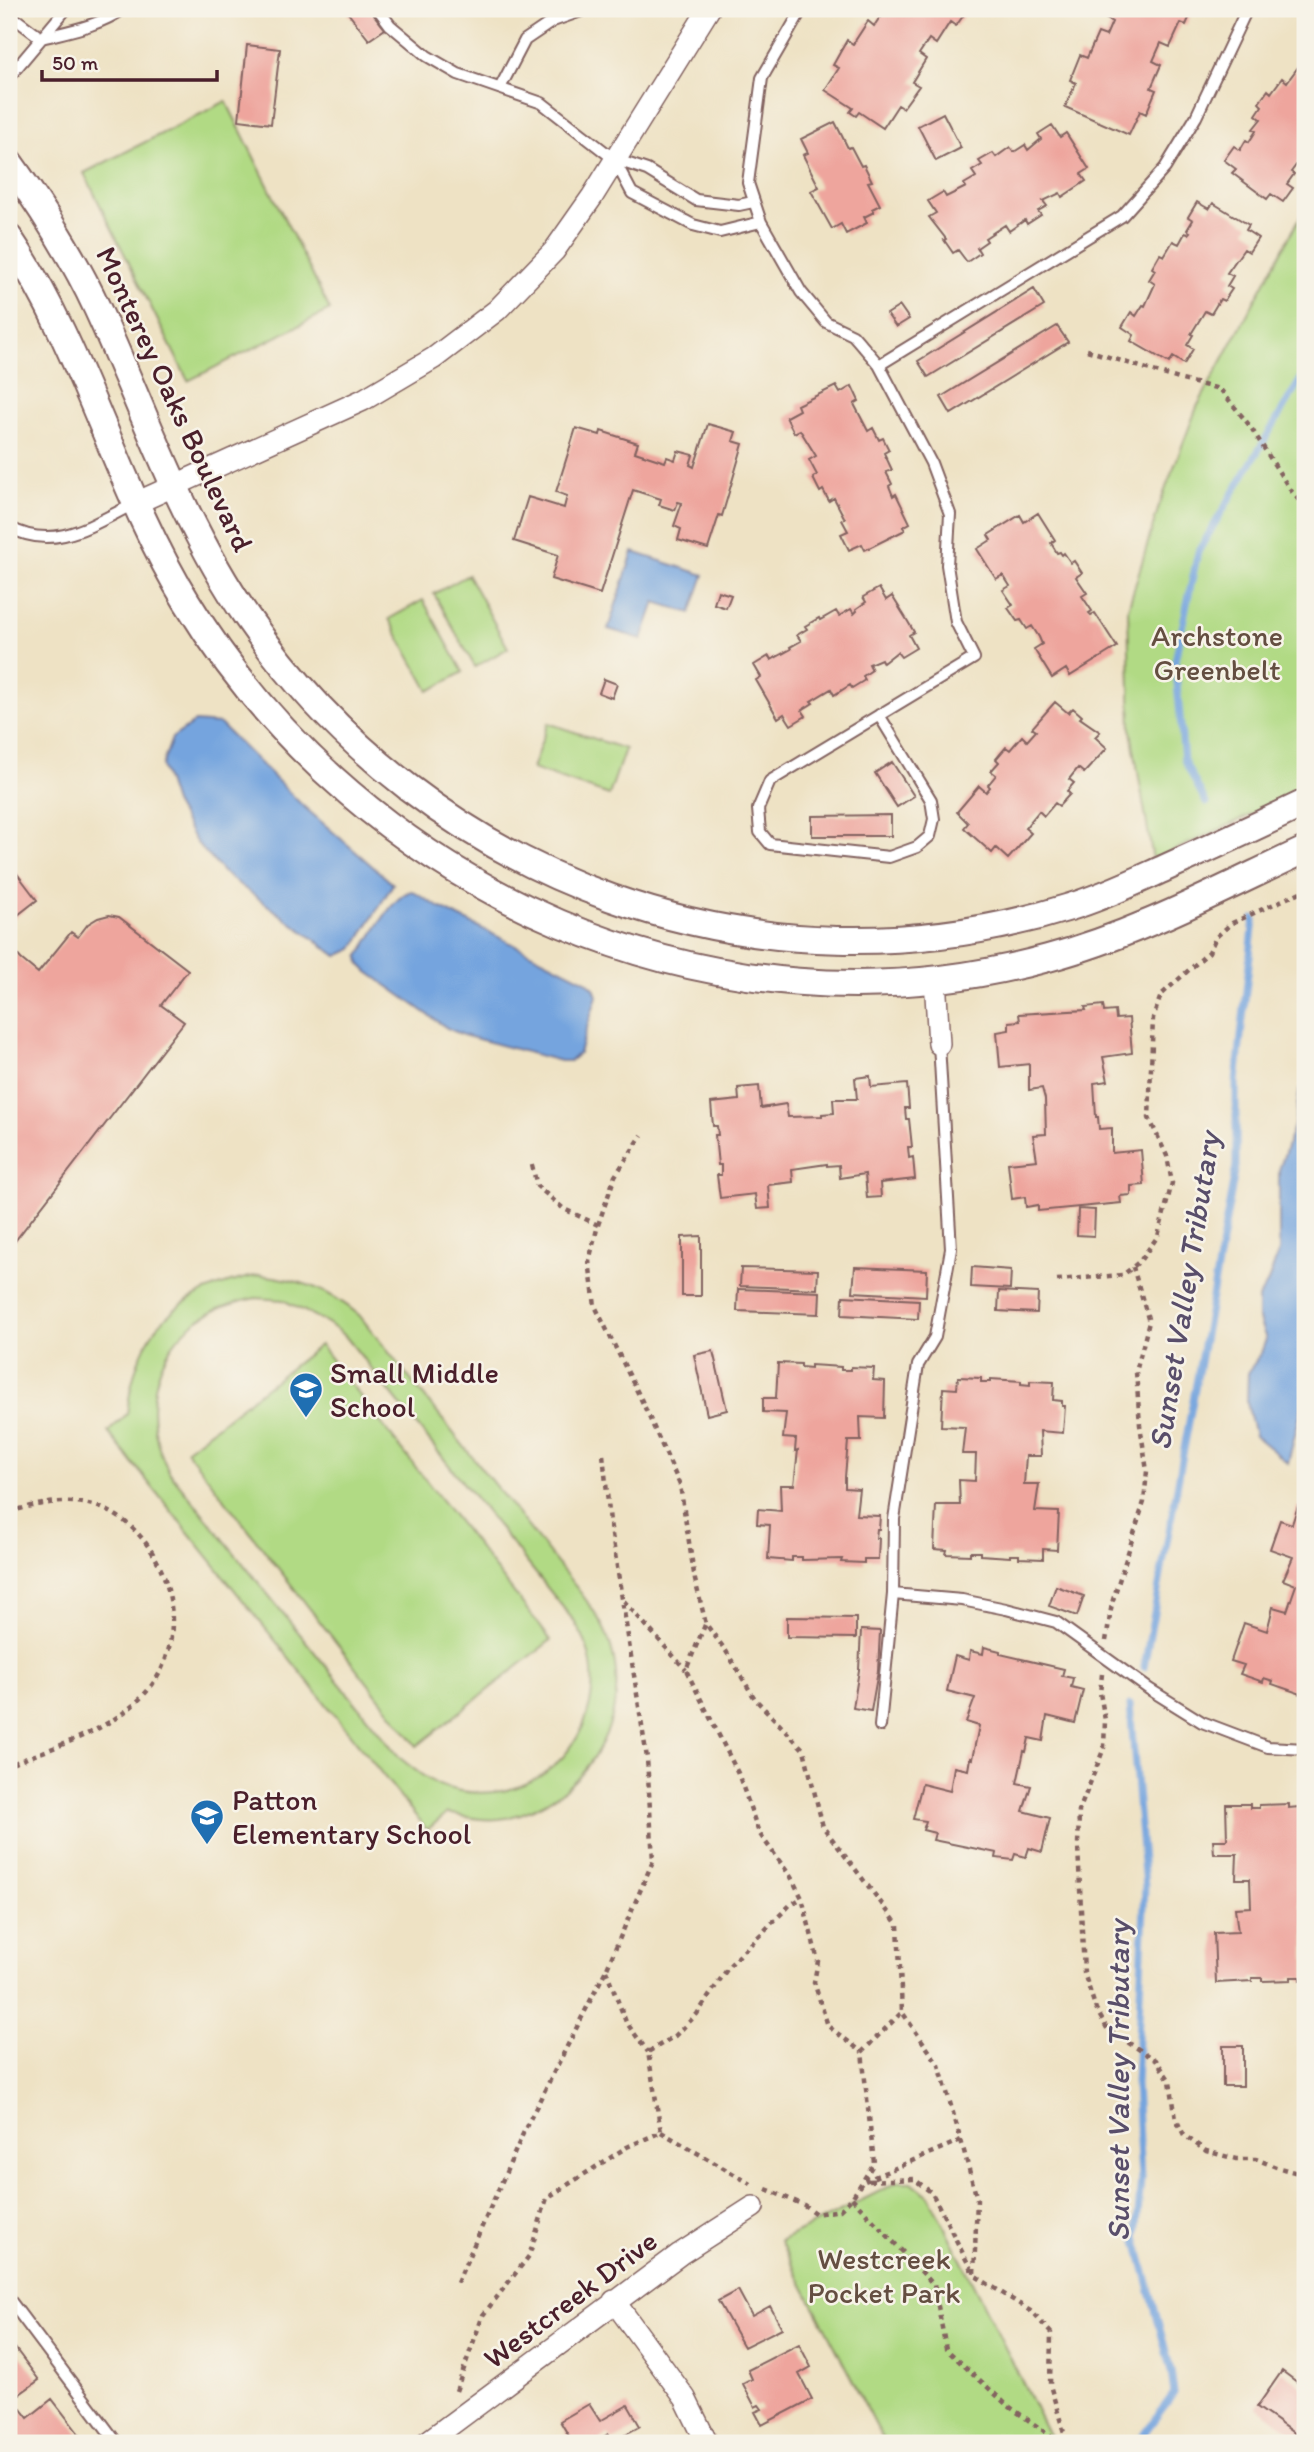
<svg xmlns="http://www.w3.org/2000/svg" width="1314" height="2452" viewBox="0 0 1314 2452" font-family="Itim,sans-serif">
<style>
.green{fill:#b1da84;stroke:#7e7c58;stroke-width:2;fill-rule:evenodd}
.water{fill:#74a4de;stroke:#5f6284;stroke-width:2}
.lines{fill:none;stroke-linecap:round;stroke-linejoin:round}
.stream{stroke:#74a4de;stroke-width:7}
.building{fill:#eea59d}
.service-casing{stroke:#836361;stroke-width:14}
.minor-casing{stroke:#836361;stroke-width:24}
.tertiary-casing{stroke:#836361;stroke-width:30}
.path{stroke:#836361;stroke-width:4.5;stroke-dasharray:5 5;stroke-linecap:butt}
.service{stroke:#fff;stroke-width:10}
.minor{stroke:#fff;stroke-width:21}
.tertiary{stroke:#fff;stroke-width:26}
.labels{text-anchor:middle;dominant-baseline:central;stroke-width:5;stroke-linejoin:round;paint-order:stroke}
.street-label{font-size:30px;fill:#4a1f2b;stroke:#f7f3e8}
.park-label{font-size:30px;fill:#644e41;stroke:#f7f3e8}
.poi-label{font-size:30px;fill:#4a1f2b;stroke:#f7f3e8;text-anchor:start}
.water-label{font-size:32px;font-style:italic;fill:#594e6a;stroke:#f7f3e8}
</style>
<rect width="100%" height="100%" fill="#f7f3e8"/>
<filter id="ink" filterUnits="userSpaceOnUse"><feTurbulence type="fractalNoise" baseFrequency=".0143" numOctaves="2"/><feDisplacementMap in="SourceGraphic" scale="14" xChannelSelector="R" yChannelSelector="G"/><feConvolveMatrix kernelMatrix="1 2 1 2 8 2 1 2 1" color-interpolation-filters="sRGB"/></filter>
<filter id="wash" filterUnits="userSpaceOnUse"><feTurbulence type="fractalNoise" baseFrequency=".00686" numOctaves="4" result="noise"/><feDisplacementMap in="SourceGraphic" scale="28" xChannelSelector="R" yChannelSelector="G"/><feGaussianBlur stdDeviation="1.57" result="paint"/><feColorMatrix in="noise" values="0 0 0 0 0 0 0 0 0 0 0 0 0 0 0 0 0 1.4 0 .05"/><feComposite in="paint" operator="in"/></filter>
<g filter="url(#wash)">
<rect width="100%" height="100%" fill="#eee2c4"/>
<path class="green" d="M226,101l104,209 -142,71 -104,-208z
M1305,208v582l-152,70 -22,-129 -3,-122 31,-103 38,-99z
M468,575l40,73 -33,19 -41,-73z
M423,600l40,72 -34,19 -40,-72z
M548,723l77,26 -16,46 -77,-26z
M260,1275c41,5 67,13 99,40l221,277c13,17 25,34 31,55 23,75 -30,155 -105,171 -19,4 -40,-1 -59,-5l-20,17 -319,-398 19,-18c9,-87 49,-123 133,-139zM256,1298l27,2 45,23 18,14 228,284c4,8 9,15 12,23 23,64 -18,135 -84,147 -20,3 -43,2 -63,-6 -14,-6 -27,-17 -39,-27l-230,-285c-30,-53 -21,-125 35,-157 16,-10 33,-14 51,-18z
M320,1345l231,295 -134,106 -231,-296z
M898,2182h14l17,14 124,247h-168l-105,-202z"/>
<path class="water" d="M633,552l71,23 -13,38 -36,-11 -13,37 -34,-10z
M195,722l25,2 82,81 91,79 -40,65 -16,7 -112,-82 -29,-32 -22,-39 -12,-37 10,-28z
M412,891l27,16 147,74 8,7 3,8 -18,57 -9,8h-10l-97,-26 -16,-7 -79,-56 -8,-8 -1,-8c11,-16 34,-62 53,-65z
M1305,1084v178l-4,25 4,12v95l-17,69 -33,-27 -8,-33 1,-30 13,-20 5,-14 -8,-22v-19l9,-14 12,-33v-81l15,-44 6,-37z"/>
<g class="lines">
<path class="stream" d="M1206,803l-22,-43 -9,-99 23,-109 107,-180
M1144,1667l92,-501v-85l18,-162
M1130,1705l15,181 -9,198 5,95 -5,58 35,134 3,22 -37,50"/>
</g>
<g id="blocks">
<path class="building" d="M345,9h24l16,20 -16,11z
M879,9h89l-12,17 -6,-4 -14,22 -7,-5 -10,15 7,5 -14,23 7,4 -16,22 -5,-3 -15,23 -24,-16 -3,4 -6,-4 3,-4 -28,-18 14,-22 -6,-3 14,-25 6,4 15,-23 6,5 10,-15z
M1109,9h84l-7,16 -5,-2 -11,24 -9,-4 -8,18 8,4 -10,23 5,2 -10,24 -6,-3 -11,24 -64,-28 11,-24 -6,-3 10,-25 7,3 11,-25 8,3 6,-14 -7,-4z
M247,45l33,4 -9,75 -32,-4z
M1305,48v105l-14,19 3,2 -7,10 6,4 -10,14 -12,-8 -4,5 -35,-26 4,-4 -12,-9 10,-14 6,4 6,-10 3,2 7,-11 -3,-2 8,-10 -5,-4 6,-9 -3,-3 9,-13 3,3 11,-15 5,4 17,-23 -4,-4z
M943,113l18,35 -25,13 -18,-35z
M835,122l13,26 3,-1 10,19 3,-1 8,16 -4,1 12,23 -8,4 2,3 -10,5 3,6 -21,11 -5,-10 -9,5 -21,-38 8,-4 -16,-32 5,-2 -7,-14z
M1052,125l8,12 6,-4 23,36 -8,5 5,7 -24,16 -2,-4 -17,8 4,5 -9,5 3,4 -14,9 -2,-4 -16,11 -4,-6 -20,13 2,3 -10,7 3,5 -13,9 -9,-12 -5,3 -9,-13 2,-1 -17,-22 7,-4 -8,-12 15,-9 3,5 20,-10 -2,-3 12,-7 -4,-6 10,-6 -3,-4 14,-8 3,4 14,-10 4,5 11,-7 3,5 13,-11 -3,-5z
M1197,202l12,7 4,-6 36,22 -3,5 12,8 -9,14 -5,-3 -17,24 6,3 -6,10 5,3 -8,12 -4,-2 -9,15 -6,-3 -14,23 2,1 -6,10 6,4 -9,15 -11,-7 -4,6 -38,-22 3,-6 -12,-8 9,-15 5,4 7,-11 2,1 10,-22 -6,-4 6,-10 -3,-2 8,-14 4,2 9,-15 6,3 6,-11 3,1 2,-2 -3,-2 6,-10 -5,-3z
M1034,289l10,17 -116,71 -10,-16z
M900,306l9,13 -13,8 -9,-13z
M1057,326l11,16 -117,72 -10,-17z
M836,386l4,7 12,-7 7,15 -5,3 14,27 5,-3 6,12 4,-2 6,12 -5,3 8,17 -6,2 6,12 -3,2 4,10 3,-2 14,29 -7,4 2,3 -40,20 -3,-6 -13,6 -8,-16 7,-3 -6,-11 3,-1 -11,-21 -5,3 -6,-11 -3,2 -7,-14 4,-3 -8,-15 7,-4 -16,-26 -6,3 -8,-16 13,-7 -2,-5z
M708,424l28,8 -3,9 10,3 -21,72 -3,-1 -11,34 -30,-9 3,-11 -7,-3 8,-23 -4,-1 -3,8 -16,-5 2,-6 -28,-9 -33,104 -49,-15 7,-24 -44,-14 14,-44 36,11 3,-12 -11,-4 20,-64 24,7 1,-4 37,12 -3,9 30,10 2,-5 8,3 3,-9 15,4 -3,10 4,2z
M1038,513l17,27 -4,3 6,10 3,-1 2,3 2,-2 7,10 3,-2 8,12 -6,4 11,16 -5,3 10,15 -3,2 2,2 4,-2 22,34 -47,29 -4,-7 -14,9 -18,-29 8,-5 -3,-7 -7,-11 -5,3 -6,-9 -4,1 -9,-13 5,-3 -10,-15 7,-4 -7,-11 -7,4 -19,-30 14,-9 -3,-5 32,-20 4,7z
M879,588l7,12 6,-4 15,24 7,12 -5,3 7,13 -15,9 -4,-5 -14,11 -2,-4 -12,5 3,6 -9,6 2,4 -13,8 -2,-3 -16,10 -3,-6 -20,12 2,2 -11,7 4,6 -15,9 -7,-11 -6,4 -22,-38 5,-3 -7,-12 15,-9 2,4 20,-11 -1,-2 11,-6 -4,-6 10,-6 -2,-3 14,-8 1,2 16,-9 3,5 12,-7 3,5 3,-3 -1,-2 10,-7 -3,-5z
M718,591l13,4 -5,13 -12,-4z
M604,679l13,5 -5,14 -13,-5z
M1055,702l13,11 5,-5 9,8 -2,2 20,14 -5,5 12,11 -23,25 -6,-5 -9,11 5,4 -7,8 3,3 -11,12 -4,-3 -11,13 -5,-5 -14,17 6,5 -23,26 -12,-11 -4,5 -28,-25 4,-5 -11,-11 22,-26 7,6 4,-5 -2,-2 8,-10 -5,-4 8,-9 -3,-3 10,-12 4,3 12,-14 5,5 9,-10 -4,-3z
M892,762l22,34 -17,11 -22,-34z
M891,815v21h-79v-20z
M9,863l28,37 -28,22z
M109,915l10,2 69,53 -27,35 23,17 -169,219 -6,-5v-225l2,-3 -2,-2v-61l12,14 17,14 33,-41 7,5 10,-13 10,-6z
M1103,1005l1,7 11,-1 1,8 13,-1 3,35 -29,4 5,24 -14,2 2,34h2l1,12 13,-1v25l29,-3 3,35 -13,1v9l-11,1 1,7 -83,8v-6l-12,2 -1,-10 -13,2 -4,-36 29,-3 -4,-25 13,-1 -1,-35 -3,-11 -13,2v-26l-29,3 -3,-35 12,-2v-8l11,-1 -1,-7 67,-4 -1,-3z
M870,1076l1,11 36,-3 2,24h-4l1,11h3l3,28h-4l1,11 4,-1 2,22 -35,4 1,14 -14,1 -2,-24 -25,4 -1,-13 -12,1v-2l-35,5 1,13 -25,3 2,23 -13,1 -2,-15 -35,4 -3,-23h4v-10h-3l-3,-30h3l-1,-9h-4l-2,-23 28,-3 -1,-12 21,-2 2,22 25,-4 2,13 34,-1v-2l12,-1 -1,-14h24l-2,-21z
M1078,1209l17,1 -1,26 -17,-1z
M701,1236v60h-19v-59z
M855,1267l72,3 -1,26 -73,-4z
M972,1267l39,3 -1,19 -39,-2z
M741,1268l77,2 -1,19 -77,-3z
M738,1289l82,3 -1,22 -82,-3z
M999,1291l39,2 -1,20 -39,-2z
M843,1296l76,4 -1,19 -76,-4z
M713,1351l14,59 -20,5 -13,-60z
M778,1363l23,1v3l10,1v-3l30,2v3h10v-3l23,1 -1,12 12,1 -1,37 -24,-1 1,24h-13l-3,36v11l14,1 -3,26 24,1 -1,13h-2l-1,9h3l-1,21h-14v4l-23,-1 1,-3 -40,1v-3h-10v4l-24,-2 2,-34 -13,-1 1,-15 23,2 -1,-26h14l4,-35 -3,1 1,-12 -13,-1 3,-25 -23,-1v-14h13z
M958,1377l23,1v4h10v-3l30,2v3l9,1v-4l24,1 -1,18 9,1v5h3l-2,27 -23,-2 1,25h-15l-2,28h15l-4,27 24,1 -2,38 -14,-1v10l-24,-1v-3h-9v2l-30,-2v-3h-10v3l-24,-1 1,-4 -13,-1 2,-44h24l-1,-25 16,1 1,-27h-14l3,-27 -24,-1 2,-38 14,1z
M1298,1506l7,3v183l-3,-1 -1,3 -29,-10 1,-3 -9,-3 -1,4 -23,-8 4,-9 -13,-4 13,-38 23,8 6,-24 14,4 9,-26 -13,-5 10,-23 -23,-8 10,-29 12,4z
M1056,1586l28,10 -7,20 -28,-10z
M787,1617l69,1v20l-69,-1z
M861,1630l19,1 -2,40 -7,40 -18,-3 6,-38z
M984,1647l16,4v3l64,15 -2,7 11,2 -2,9 12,3 -8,33 -28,-7 -4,25 -14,-3 -3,14 -2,-1 -7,32 14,3 -8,25 27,7 -8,34 -13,-4 -3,9 -11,-3 -2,6 -17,-2 1,-5 -64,-13 2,-7 -12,-3 3,-9 -13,-2 9,-35 28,7 4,-24 14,3 2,-12 2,1 7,-33 -13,-4 9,-24 -28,-7 8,-35 14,4 1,-9 13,3z
M1226,1804h24v4h9v-3l30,-1v4l10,-1v-3h6v74h-6l1,29h5v74h-5v-4h-9v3l-29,1v-3h-10v3l-36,2 -2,-50 24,-1 -3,-24 16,-1 -1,-28h-14l1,-25h-23l-1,-14h14z
M1223,2046h20v40h-20z
M738,2290l14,26 18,-10 12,22 -38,19 -26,-46z
M9,2340l30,40 -26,19 15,19 24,-19 34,44h-77z
M799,2344l12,23 -12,7 13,25 -50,26 -7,-13 7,-3 -3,-4 -4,2 -12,-23 9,-5 -4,-9z
M1282,2371l23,17v53l-48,-34z
M589,2404l11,17 28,-16 12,21 -27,15 -5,-7 -8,5 2,4h-29l-13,-22z"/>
</g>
</g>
<g filter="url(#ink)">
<use href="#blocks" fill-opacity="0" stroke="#836361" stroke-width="2"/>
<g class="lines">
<g class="service-casing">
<path id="service" d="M378,9l12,16 37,31 31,18 84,29 72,56 33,11 49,30 43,5 14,-3
M802,9l-40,69 -14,105 13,39 40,70 25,30 27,13 26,30 52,98 19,51 -3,51 9,57 18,36 -204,123 -12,28 2,23 10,12 119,13 28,-10 13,-11 4,-17 -3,-19 -52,-85
M9,14l32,24c28,-7 58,-12 82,-29
M9,77l57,-68
M500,88l25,-48 28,-19 34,-12
M614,159l18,34 61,32 27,7 41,-10
M879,365l243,-149 43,-48 31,-51 51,-108
M9,527c46,26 85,-4 127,-24
M893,1594l69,6 44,9 50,13 93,67 53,33 66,25 37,2
M880,1726l13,-132 1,-75 24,-154 17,-28 16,-88 -12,-205
M9,2299l108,144"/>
</g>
<g class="minor-casing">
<path id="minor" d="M136,503l227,-103 71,-42 63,-48 57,-59 38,-54 117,-188
M935,978l4,66
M614,2301l71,97 22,45
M426,2443l254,-189 73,-47"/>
</g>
<g class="tertiary-casing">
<path id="tertiary" d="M9,162c33,46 64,94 88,146 48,104 84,213 150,309 182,265 514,387 823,290 33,-10 64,-25 95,-39 47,-21 94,-43 140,-65
M9,238c76,112 107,249 178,364 177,291 529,447 861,356 90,-24 173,-69 257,-108"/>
</g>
<path class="path" d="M1087,350l95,30 38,9 30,37 39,62 16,20
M532,1165l5,21 27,23 34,16 -9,36 6,45 46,93 39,86 15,95 11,44 20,27 29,48 49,51 19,77 75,98 4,87 37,53 22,75 -96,41
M598,1225l17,-49 27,-41
M1057,1280l66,-5 17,-14 18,-25 14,-53 -5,-27 -18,-38 4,-100 8,-23 48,-43 7,-15 16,-14 73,-33
M9,1512c31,-9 68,-17 99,-1 62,31 86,125 40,179 -33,40 -92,56 -139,75
M624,1601l62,69
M705,1625l-19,45 52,103 21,60 32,44 11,21 16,63 -4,21 14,44 34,26
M1106,1641l6,-38 32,-101 3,-31 -7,-46 -4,-53 13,-50 -16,-55
M1102,1674l-2,19 5,27 -1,28 -25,63 -1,35 6,127 12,36 12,21 48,30 14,21 6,38 8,16 22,16 30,8h20l20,8 29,8
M606,1970l20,52 22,30
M661,2132l90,52
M961,2140l16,59 -3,76 58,37 19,21 -1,52 17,58
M869,2181l45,-2 18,14 42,82
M766,2189l38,16 12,9 24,-4 12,-12 22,-35 -12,-111 40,-40
M852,2198l82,87 12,64 61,56 54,38
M457,2283l69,-156 80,-157 47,-109 -6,-103 -37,-236 -7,-68
M456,2391l27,-76 46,-59 18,-58 80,-51 34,-15 -13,-80 27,-16 22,-22 33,-49 60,-60 12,-7"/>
<use href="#service" class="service"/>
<use href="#minor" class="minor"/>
<use href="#tertiary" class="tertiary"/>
</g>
</g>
<defs>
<g id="school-pin" transform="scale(1.75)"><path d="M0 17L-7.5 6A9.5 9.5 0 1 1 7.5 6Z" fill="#1f6fb2" stroke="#f7f3e8"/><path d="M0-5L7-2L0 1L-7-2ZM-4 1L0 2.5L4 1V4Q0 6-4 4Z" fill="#fff"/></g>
</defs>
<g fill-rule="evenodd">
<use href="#school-pin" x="306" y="1389"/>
<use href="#school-pin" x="207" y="1816"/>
</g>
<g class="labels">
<g class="street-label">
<text transform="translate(175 399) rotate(65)">Monterey Oaks Boulevard</text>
<text transform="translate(570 2299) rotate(-37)">Westcreek Drive</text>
</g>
<g class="park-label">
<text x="1217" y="635">Archstone<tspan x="1217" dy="34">Greenbelt</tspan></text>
<text x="884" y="2258">Westcreek<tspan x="884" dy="34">Pocket Park</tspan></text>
</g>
<g class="poi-label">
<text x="330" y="1372">Small Middle<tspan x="330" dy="34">School</tspan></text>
<text x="232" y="1799">Patton<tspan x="232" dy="34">Elementary School</tspan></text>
</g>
<g class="water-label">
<text transform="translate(1184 1291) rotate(-81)">Sunset Valley Tributary</text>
<text transform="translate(1118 2081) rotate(-90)">Sunset Valley Tributary</text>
</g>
</g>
<rect width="1314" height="2452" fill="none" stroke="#f7f3e8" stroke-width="35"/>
<path d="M42 70v10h175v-10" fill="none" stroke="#4a1f2b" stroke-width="3.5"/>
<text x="52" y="70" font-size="21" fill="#4a1f2b" stroke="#f7f3e8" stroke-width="5" paint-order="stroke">50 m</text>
</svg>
